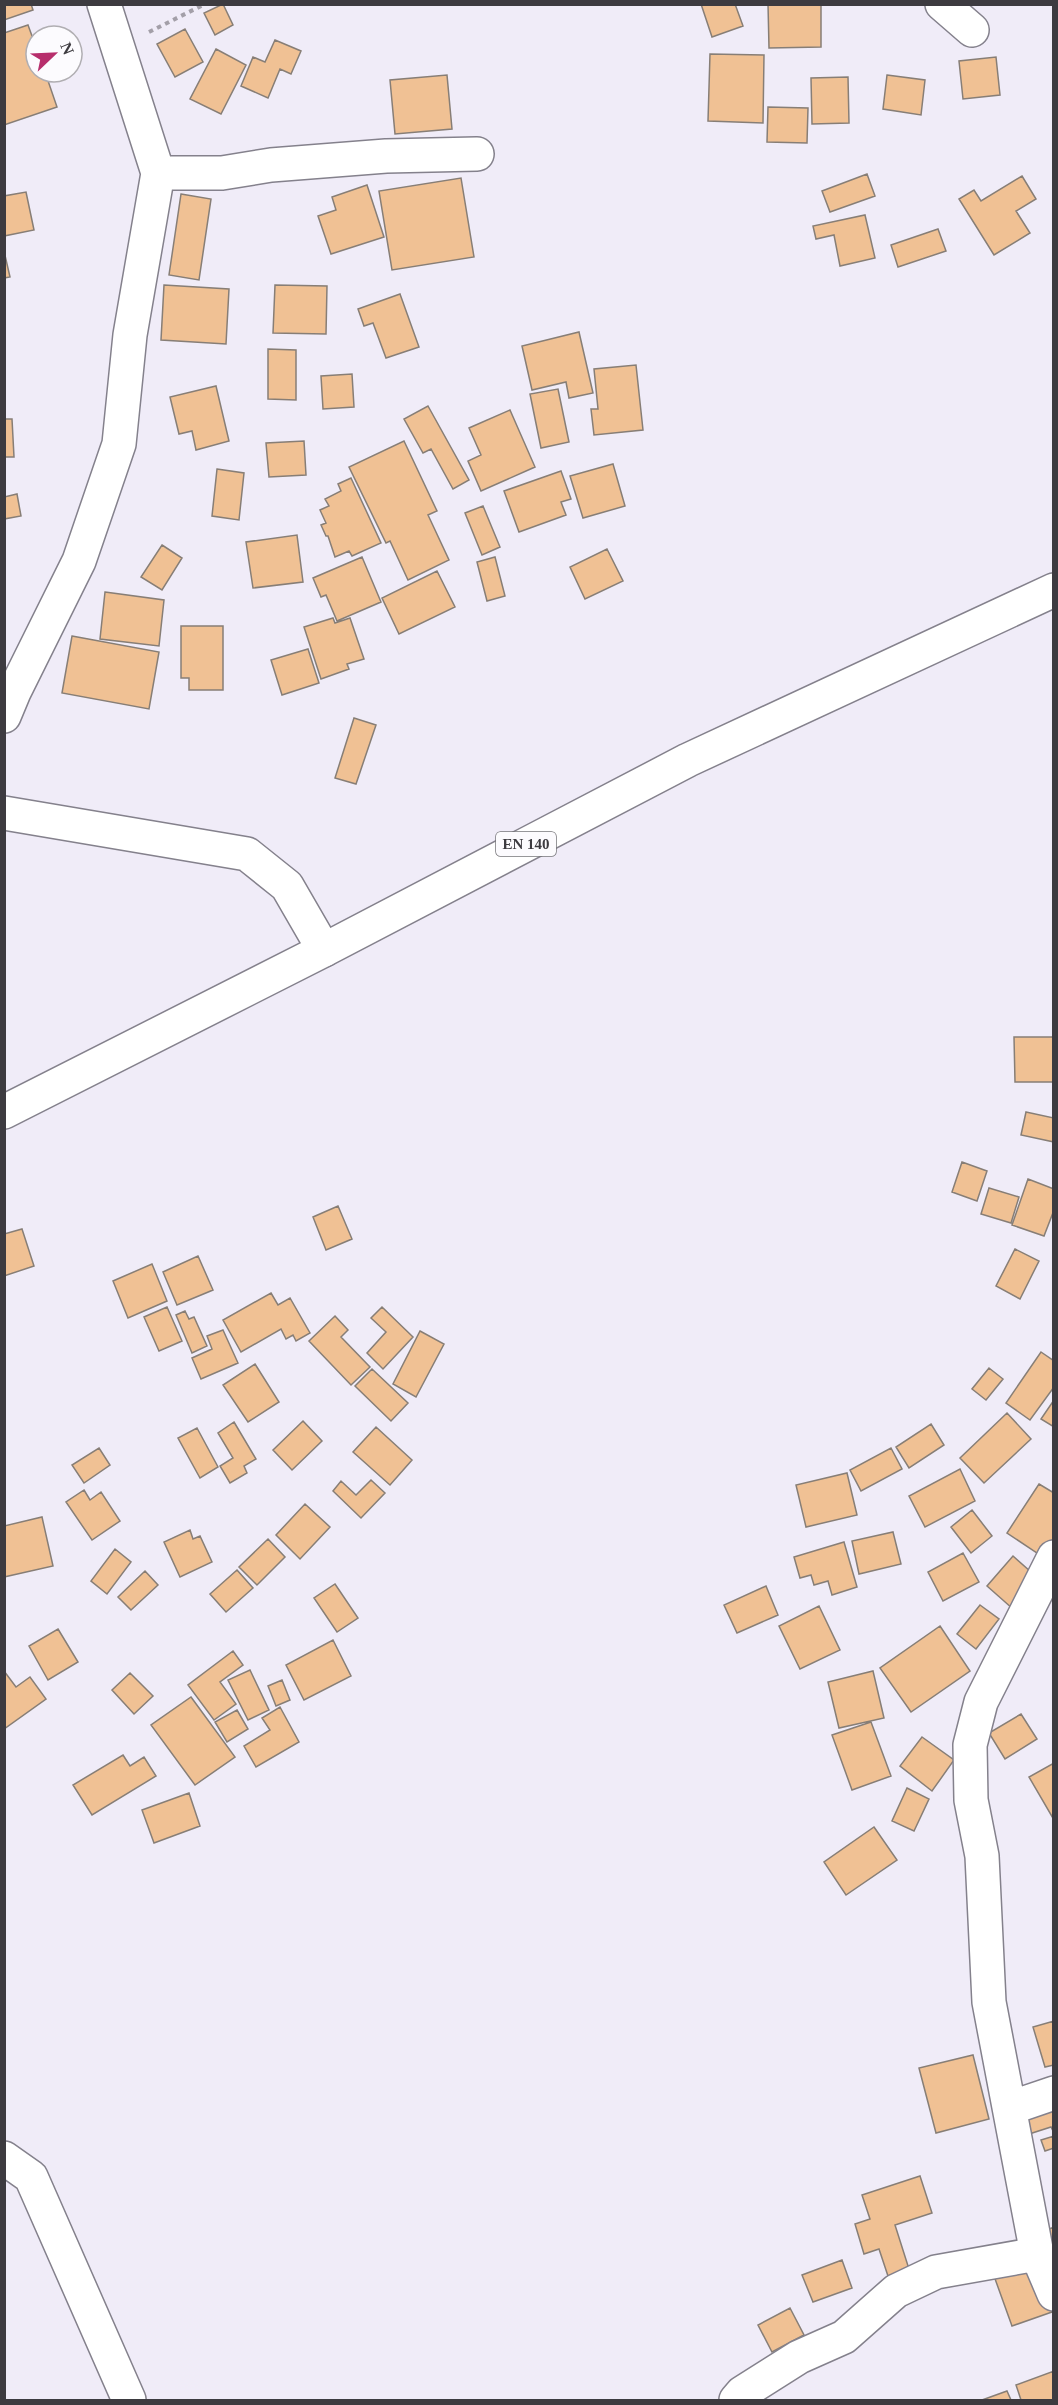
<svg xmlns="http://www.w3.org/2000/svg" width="1058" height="2405" viewBox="0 0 1058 2405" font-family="'Times New Roman',serif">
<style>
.building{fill:#f0c194;stroke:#877e76;stroke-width:1.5}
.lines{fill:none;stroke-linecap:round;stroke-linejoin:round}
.minor-casing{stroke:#84818c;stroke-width:36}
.major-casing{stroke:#84818c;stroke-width:36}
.path{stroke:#a39fa8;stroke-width:4;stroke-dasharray:4.5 4.5;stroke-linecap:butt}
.minor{stroke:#fff;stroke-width:33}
.major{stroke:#fff;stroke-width:33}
.labels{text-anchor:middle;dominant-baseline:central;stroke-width:5;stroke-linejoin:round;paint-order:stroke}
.shield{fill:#fcfbfe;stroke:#767579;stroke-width:1.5}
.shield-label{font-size:15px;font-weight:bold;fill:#3d3b40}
</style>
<rect width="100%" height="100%" fill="#f0ecf8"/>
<path class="building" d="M4,4h27l2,6 -29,10z
M223,4l10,21 -18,10 -11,-22z
M701,4h34l8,22 -31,11z
M768,4h53v43l-52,1z
M28,25l8,22v25h9l12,35 -53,18v-92z
M185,29l18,33 -28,15 -18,-33z
M275,40l26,11 -10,23 -11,-5 -12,29 -27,-12 12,-29 12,5z
M216,49l30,16 -25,49 -31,-15z
M710,54l54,1 -1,68 -55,-2z
M996,57l4,38 -37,4 -4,-38z
M447,75l5,54 -57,5 -5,-54z
M887,75l38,5 -4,35 -38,-6z
M848,77l1,46 -37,1 -1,-46z
M768,107l40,1 -1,35 -40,-1z
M867,174l8,22 -45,16 -8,-21z
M1022,176l14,23 -20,12 14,22 -36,22 -35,-56 15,-9 7,11z
M461,178l13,79 -82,13 -13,-79z
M367,185l17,52 -53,17 -13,-38 18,-6 -4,-13z
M26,192l8,38 -30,6v-40z
M181,194l30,5 -12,81 -30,-5z
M865,215l10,43 -35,8 -6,-31 -18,4 -3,-13z
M938,229l8,22 -48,16 -7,-22z
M4,251l6,26 -6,1z
M164,285l65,4 -3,55 -65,-4z
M275,285l52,1 -1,48 -53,-1z
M400,294l19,53 -33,11 -13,-35 -9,3 -6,-17z
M579,332l14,61 -24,5 -3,-16 -34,8 -10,-44z
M268,349l28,1v50l-28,-1z
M636,365l7,65 -49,5 -3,-26h7l-4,-40z
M352,374l2,33 -31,2 -2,-33z
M216,386l13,55 -33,9 -4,-19 -13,3 -9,-37z
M558,389l11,53 -28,6 -11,-54z
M428,406l41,74 -16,9 -22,-40 -8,4 -19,-34z
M510,410l25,57 -54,24 -13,-30 13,-6 -12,-27z
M4,419h8l2,38h-10z
M304,441l2,34 -37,2 -3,-34z
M404,441l33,70 -9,4 21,45 -41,20 -18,-39 -4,2 -37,-76z
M613,464l12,42 -42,12 -13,-42z
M217,469l27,4 -5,47 -27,-4z
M561,471l10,28 -10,3 5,13 -47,17 -15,-41z
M351,478l30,65 -29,13 -3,-5 -14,6 -7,-21h-2l-5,-11 5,-2 -6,-13 9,-4 -4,-7 16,-8 -3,-7z
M17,494l4,22 -17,3v-22z
M483,506l17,41 -18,8 -17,-42z
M297,535l6,47 -50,6 -7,-46z
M162,545l20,13 -20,32 -21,-13z
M607,549l16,32 -38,18 -15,-32z
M362,557l19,45 -44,19 -11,-26 -5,2 -8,-19z
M495,557l10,39 -18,5 -10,-39z
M437,571l18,36 -56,27 -17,-36z
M105,592l59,8 -5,46 -59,-7z
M333,618l2,5 15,-5 14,41 -17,5 2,5 -28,10 -17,-52z
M181,626h42v64h-34v-12h-8z
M72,636l87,16 -10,57 -87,-16z
M308,649l11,34 -37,12 -11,-35z
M354,718l22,7 -20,59 -21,-6z
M1014,1037h40v45h-39z
M1026,1112l28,6v24l-33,-7z
M962,1162l25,9 -10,30 -25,-9z
M1028,1179l26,10v21l-10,26 -32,-11z
M989,1188l30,9 -8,26 -30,-9z
M338,1206l14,33 -26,11 -13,-33z
M22,1229l12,37 -30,10v-42z
M1015,1249l24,12 -19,38 -24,-13z
M198,1256l15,34 -36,15 -14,-33z
M152,1264l15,37 -39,17 -15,-37z
M271,1293l7,12 12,-7 20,35 -14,8 -3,-6 -7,4 -5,-10 -40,23 -18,-32z
M167,1307l15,34 -23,10 -15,-34z
M382,1307l31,30 -30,32 -16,-16 19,-21 -15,-14z
M185,1311l4,8 5,-2 13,29 -15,7 -16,-38z
M335,1316l13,14 -7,7 29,30 -19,18 -42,-44z
M223,1330l15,33 -37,16 -9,-21 20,-9 -5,-13z
M420,1331l24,13 -28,53 -23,-13z
M1041,1352l13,9v26l-24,33 -24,-17z
M255,1364l24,38 -31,20 -25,-37z
M989,1368l14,11 -17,21 -14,-11z
M372,1369l36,34 -17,18 -36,-35z
M1054,1400v27l-13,-8z
M1007,1413l24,26 -47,44 -24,-25z
M303,1421l19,20 -30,29 -19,-20z
M234,1422l22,37 -12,7 3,7 -17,10 -10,-17 13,-8 -15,-25z
M931,1424l13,21 -35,23 -13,-21z
M376,1427l36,33 -22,25 -37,-33z
M197,1428l21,39 -18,11 -22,-40z
M99,1448l11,17 -26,18 -12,-18z
M891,1448l11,21 -41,22 -11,-21z
M960,1469l15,32 -50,26 -16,-31z
M847,1473l10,42 -51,12 -10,-42z
M371,1480l14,13 -24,25 -28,-27 8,-10 15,14z
M1039,1484l15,9v49l-11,15 -36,-24z
M84,1490l6,10 11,-8 19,29 -28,19 -26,-38z
M305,1504l25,23 -30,32 -24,-24z
M972,1510l20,26 -21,17 -20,-26z
M42,1517l11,49 -49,11v-51z
M190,1530l3,9 7,-3 12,26 -32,15 -16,-35z
M893,1532l8,32 -42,10 -7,-33z
M268,1539l17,18 -28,28 -18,-18z
M844,1542l13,45 -25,8 -4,-14 -14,4 -3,-10 -11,3 -6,-21z
M115,1549l16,13 -24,32 -16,-13z
M963,1553l16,29 -36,19 -15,-29z
M1013,1556l26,23 -26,30 -26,-23z
M237,1570l16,18 -27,24 -16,-18z
M145,1571l13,14 -27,25 -13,-13z
M335,1584l23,34 -21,14 -23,-34z
M766,1586l12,29 -41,18 -13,-28z
M980,1605l19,14 -23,30 -19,-15z
M819,1606l21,44 -40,19 -21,-43z
M940,1626l30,45 -59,41 -31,-44z
M58,1629l20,33 -30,18 -19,-34z
M333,1640l18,36 -47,24 -18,-35z
M233,1651l10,14 -23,17 16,22 -22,16 -26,-35z
M250,1670l19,40 -21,10 -20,-40z
M4,1671l12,16 14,-10 16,22 -42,30z
M873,1671l11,47 -45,10 -11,-46z
M130,1673l23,23 -19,18 -22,-24z
M282,1680l8,20 -14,6 -8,-20z
M191,1697l44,60 -40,28 -44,-60z
M280,1707l19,35 -43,25 -12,-21 26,-16 -8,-12z
M237,1710l11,19 -21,13 -12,-20z
M1021,1714l16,25 -32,20 -16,-26z
M871,1722l20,54 -39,14 -20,-55z
M922,1737l32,23 -22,31 -32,-25z
M123,1755l7,11 14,-9 12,19 -64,39 -19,-30z
M1054,1763v57l-25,-43z
M907,1788l22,11 -15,32 -22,-10z
M189,1793l11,33 -46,17 -12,-33z
M874,1827l23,33 -51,35 -22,-33z
M1054,2021v44l-9,2 -12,-40z
M973,2055l16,64 -53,14 -17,-65z
M1054,2105v28l-3,-6 -25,8 -6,-19z
M1054,2136v12l-9,3 -4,-11z
M920,2176l12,37 -37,12 14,44 -21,7 -9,-27 -15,5 -9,-30 15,-5 -8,-24z
M1054,2227v22l-2,1 -8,-19z
M842,2260l10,28 -39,14 -11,-27z
M1034,2262l18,50 -40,14 -18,-50z
M790,2308l14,27 -32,17 -14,-27z
M1054,2371v29h-33l-5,-15z
M1007,2391l4,9h-29z"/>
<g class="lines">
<g class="minor-casing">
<path id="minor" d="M942,4l30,26
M158,173h64l49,-8 115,-9 91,-2
M4,716l10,-24 65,-131 40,-117 11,-109 28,-162 -54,-169
M4,813l243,41 40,32 37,64
M1054,1557l-73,145 -11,43 1,55 11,56 7,146 48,252 17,40
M1010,2108l44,-15
M4,2158l27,19 98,223
M736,2400l6,-7 57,-36 45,-20 52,-46 40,-19 101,-18"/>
</g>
<g class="major-casing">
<path id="major" d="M4,1112l320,-162 364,-190 366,-170"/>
</g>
<path class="path" d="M149,32l56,-28"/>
<use href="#minor" class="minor"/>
<use href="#major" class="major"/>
</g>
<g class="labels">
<rect class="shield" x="496" y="832" width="60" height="24" rx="4.5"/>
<g class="shield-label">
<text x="526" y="844">EN 140</text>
</g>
</g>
<rect width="1058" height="2405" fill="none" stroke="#3d3b40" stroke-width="12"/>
<g transform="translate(54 54) rotate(67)"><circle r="28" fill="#fcfbfe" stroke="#b0aeb2" stroke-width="1.5"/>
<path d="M0-4.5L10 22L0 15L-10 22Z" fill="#b72e6c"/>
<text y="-9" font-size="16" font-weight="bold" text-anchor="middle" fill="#3d3b40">N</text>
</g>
</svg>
